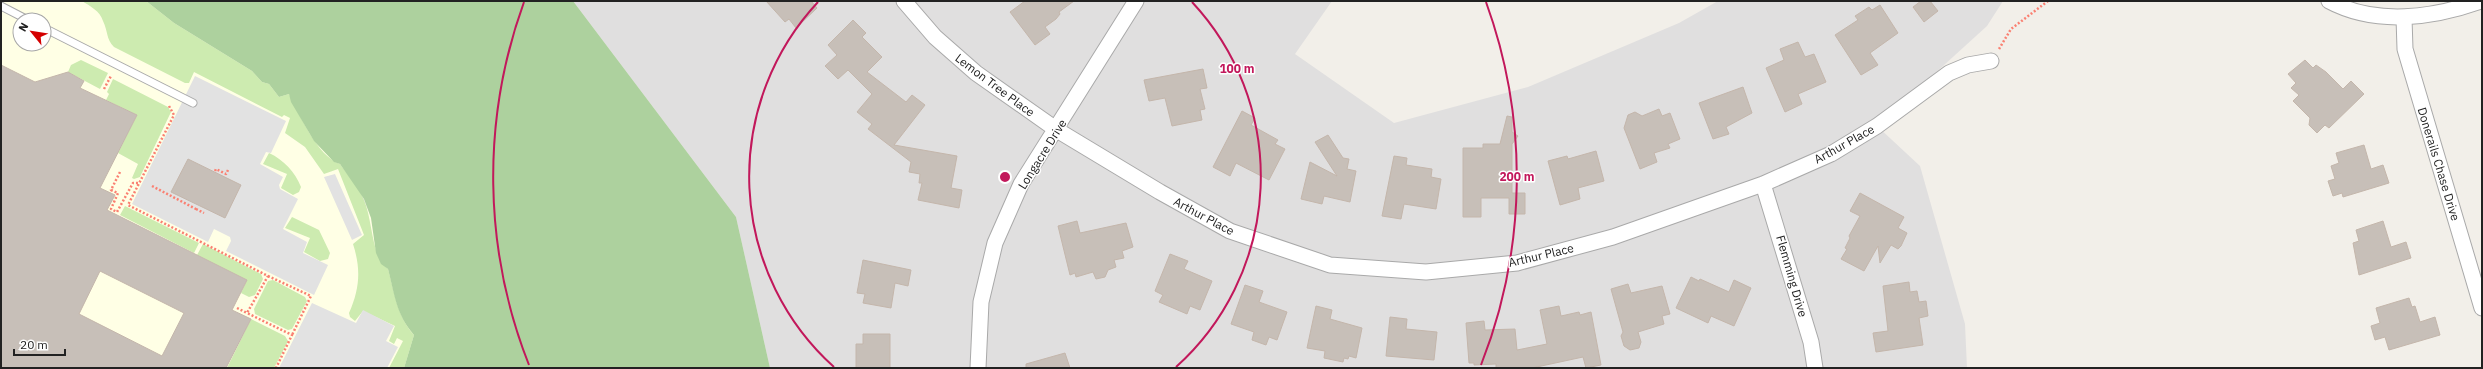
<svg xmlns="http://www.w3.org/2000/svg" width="2483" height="369" viewBox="0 0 2483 369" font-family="'IBM Plex Sans',sans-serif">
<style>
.residential{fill:#e0dfdf}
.education{fill:#ffffe5;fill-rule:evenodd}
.grass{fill:#cdebb0}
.forest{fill:#add19e}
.parking{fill:#e2e2e2}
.building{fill:#c7bfb8;stroke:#c4b6ab;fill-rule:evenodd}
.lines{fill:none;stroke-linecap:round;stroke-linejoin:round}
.service-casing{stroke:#a9a9a9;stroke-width:9}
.minor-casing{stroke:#a9a9a9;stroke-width:17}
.path{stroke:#fa8072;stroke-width:2.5;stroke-dasharray:2 2;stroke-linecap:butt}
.service{stroke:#fff;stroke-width:7}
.minor{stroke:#fff;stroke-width:15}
.ring{fill:none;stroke:#c2185b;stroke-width:2}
.labels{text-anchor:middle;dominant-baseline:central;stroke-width:3;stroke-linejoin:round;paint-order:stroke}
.street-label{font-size:12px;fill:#222;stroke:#fff}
.centre{fill:#c2185b;stroke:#fff;stroke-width:2}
.ring-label{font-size:12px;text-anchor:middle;font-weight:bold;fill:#c2185b;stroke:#fff;stroke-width:3;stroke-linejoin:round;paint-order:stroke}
</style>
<rect width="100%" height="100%" fill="#f2efe9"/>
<path class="residential" d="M573,1h759l-37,53 99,69 134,-36 151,-64 39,-22h285l-16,25 -110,100 43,40 45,158 2,44h-1197l-34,-151z"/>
<path class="education" d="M1,1h217l70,48 159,319h-446zM20,20h24v24h-24z"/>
<path class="grass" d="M82,1h64l28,22 78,48 10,11 7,2 10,13 10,-3c11,21 28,62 51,70 8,11 19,23 24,36 9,21 7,57 24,69 7,25 9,47 26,66l-10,33h-15l14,-27 -6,-3 -3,6 -5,-3 6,-15 -32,-15 -8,10 -5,-4 -1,-4c11,-25 12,-44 4,-69l11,-9 -26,-66 -14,5 -19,-27 -20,-14 5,-15 -6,-3 -2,2 -88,-45 -5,11h-4l-71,-36c-8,-8 -6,-16 -11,-26 -3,-10 -13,-15 -21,-20z
M81,60l27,13 -8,16 -32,-17 3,-7z
M113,79l55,28 3,5 -31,65 -6,2 -2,-1 6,-14 -20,-11 19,-38 -31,-15 3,-6 -2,-2z
M269,153c15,7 26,19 32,34l-2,5 -6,3 -12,-7 6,-14 -24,-10z
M125,206l74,37 -5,10 -74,-38z
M292,217l27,13 11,23 -2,6 -8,2 -16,-9 6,-14 -25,-10z
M203,244l58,30 2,5 -8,16 -6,2 -8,-4 6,-13 -50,-25z
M273,280l32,17 2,4 -15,28 -4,1 -33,-16 -1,-5 14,-28z
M251,319l34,17 3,5 -14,27h-47z"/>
<path class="forest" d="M146,1h427l163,216 34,151h-366l10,-33c-18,-21 -19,-39 -26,-66l-7,-5 -5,-11 -5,-35 -7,-19 -24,-35 -6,-2 -20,-21 -23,-39 -2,-8 -10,3 -10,-13 -7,-2 -10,-11 -78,-48z"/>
<path class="parking" d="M195,76l91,45 -15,32 -5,-1 -6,12 23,13 -4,8 1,4 18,10 -15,30 24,13 -4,11 25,12 -14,30 -88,-44 5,-10 -1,-4 -16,-8 -6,13 -76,-38z
M335,174l27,61 -10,5 -28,-63z
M312,303l44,20 7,-13 31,16 -8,15 12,6 -11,21h-108z"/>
<path class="building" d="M766,1h45l6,7 -21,20 -7,-9 -4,3z
M1025,1h49l-15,11 1,2 -4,5 -11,8 5,7 -15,11 -25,-33z
M1921,1h9l8,10 -14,11 -11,-15z
M1880,5l18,28 -28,20 8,12 -17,10 -26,-40 23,-15 -3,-4 14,-9 3,3z
M853,20l13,13 -4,4 20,20 -15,15 39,30 6,-7 13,10 -31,40 63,11 -6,32 11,2 -3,18 -41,-8 4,-17h-3l1,-9 -11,-2 2,-10 -43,-33 4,-5 -15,-12 15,-18 -24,-24 -10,9 -13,-13 12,-11 -9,-10z
M1798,42l7,15 9,-3 12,28 -28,12 4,10 -17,8 -19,-44 18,-8 -4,-11z
M2305,60l8,8 3,-3 10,7 17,17 8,-8 13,13 -35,34 -4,-3 -8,8 -8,-8 1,-7 -17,-17 6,-6 -8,-7 5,-5 -8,-9z
M1,65l34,17 33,-10 16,9 -4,7 57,27 -37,73 15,7 -8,15 140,70 -15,30 19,9 -25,49h-225zM100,271l84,42 -22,43 -83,-42z
M1203,69l4,19 -7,1 5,20 -5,1 2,10 -30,6 -7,-28 -16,3 -5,-21z
M1743,87l9,26 -26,14 3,7 -16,5 -14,-36z
M1659,109l3,7 8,-3 10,26 -12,5 2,4 -16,5 3,9 -17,7 -16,-41 4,-13 7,-3 7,4z
M1242,111l13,7 -4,7 27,15 -3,4 10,5 -16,31 -33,-17 -6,13 -17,-9z
M1507,116l5,1v15l6,4 -6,8v49h13v21h-16v-16h-28v19h-18v-69h20v-4h17z
M1328,135l15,23 6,1 -2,10 9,2 -6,31 -26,-6 -2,8 -21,-5 9,-37 27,14 -22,-34z
M2364,145l7,24 12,-4 6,18 -46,14 -1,-4 -9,3 -5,-15 7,-2 -4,-13 8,-3 -3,-10z
M1596,151l8,30 -26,7 2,11 -20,6 -12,-44 19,-5 1,3z
M1394,156l13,2 -1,7 26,4 -1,8 10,2 -5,30 -32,-5 -3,15 -19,-3z
M188,159l53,26 -16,33 -54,-26z
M1860,193l44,24 -6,11 9,5 -6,13 -3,3 -7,-4 -11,18 -2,-17 -14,25 -23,-12 6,-10 -2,-1 5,-10 -1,-2 11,-20 -10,-5z
M1077,221l3,12 46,-10 7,24 -11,4 2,7 -10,2 2,7 -8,3 -3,7 -9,2 -3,-7 -17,5 -1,-4 -5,2 -12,-49z
M2383,221l8,26 15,-5 5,16 -52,17 -6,-32 6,-2 -3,-11z
M1170,254l18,7 -4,8 28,12 -12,29 -10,-4 -3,8 -28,-12 4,-7 -8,-4z
M863,260l48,10 -3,16 -13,-3 -4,25 -28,-5 2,-9 -8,-1z
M1691,277l8,4 1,-2 29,13 5,-12 17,8 -17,38 -23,-10 -3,7 -32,-15z
M1909,282l1,10 7,-1 2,11 7,-1 2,15 -9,2 4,27 -47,7 -3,-19 15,-2 -5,-45z
M1628,284l3,9 31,-7 8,28 -8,2 2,8 -26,8 3,10 -2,6 -9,2 -6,-4 -3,-10 2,-4 -12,-43z
M1245,285l18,6 -4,11 28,10 -10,28 -8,-3 -3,8 -14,-5 2,-8 -23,-8z
M2409,298l3,9 3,-1 5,16 15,-5 5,18 -51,15 -4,-13 -10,3 -4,-14 9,-3 -4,-15z
M1316,306l16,4 -2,9 32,9 -6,30 -7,-2 -1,3 -4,-1 -1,4 -19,-4 1,-7 -18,-3z
M1559,306l2,10 18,-4 1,3 11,-3 10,53 -15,3 -3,-11 -51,11h-36v-4l-22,1v-2h-5l-3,-40 18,-2 1,9 30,-1 2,21 30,-6 -7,-34z
M1390,317l17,2 -1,10 31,3 -3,28 -48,-4z
M863,334h27v34h-34v-24h7z
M1065,353l5,15h-44v-4z"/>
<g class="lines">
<g class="service-casing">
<path id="service" d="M1,6l27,14
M44,28l149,75"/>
</g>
<g class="minor-casing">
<path id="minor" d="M904,1l31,36 41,36 81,57 103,62 70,39 100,34 96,7 91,-9 96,-26 150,-53 68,-30 46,-28 72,-53 19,-8 23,-4
M2329,1c47,25 104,17 152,0
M2404,18l1,31 77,259
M1763,184l48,158 4,26
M978,368l3,-66 14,-59 26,-59 115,-183"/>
</g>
<path class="path" d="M1999,49l12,-20 37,-28
M104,89l7,-13
M169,106l5,9 -46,90 140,71 -21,37 45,22 -16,33
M215,171l1,-2 10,5 2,-4
M120,172l-9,18 7,3 -7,16 6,3 16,-29h6
M152,186l44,23 1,-2
M196,209l8,4
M268,276l43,20 -19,39
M237,308l10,5"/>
<use href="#service" class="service"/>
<use href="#minor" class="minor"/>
</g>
<g class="ring">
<path d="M834 367A256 256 0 0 1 818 2M1192 2A256 256 0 0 1 1176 367"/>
<path d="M529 365A512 512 0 0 1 524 2M1486 2A512 512 0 0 1 1481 365"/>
</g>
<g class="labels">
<g class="street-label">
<text transform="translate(995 85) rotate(37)">Lemon Tree Place</text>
<text transform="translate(1844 144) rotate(-29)">Arthur Place</text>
<text transform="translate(1042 154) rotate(-58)">Longacre Drive</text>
<text transform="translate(2439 164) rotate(73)">Donerails Chase Drive</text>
<text transform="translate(1204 216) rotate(28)">Arthur Place</text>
<text transform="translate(1541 255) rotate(-13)">Arthur Place</text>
<text transform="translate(1792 276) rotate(74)">Flemming Drive</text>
</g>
</g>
<circle cx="1005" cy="177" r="6" class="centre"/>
<g class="ring-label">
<text x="1237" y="73">100 m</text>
<text x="1517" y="181">200 m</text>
</g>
<rect width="2483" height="369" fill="none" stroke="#222222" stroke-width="4"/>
<g transform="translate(32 32) rotate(300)"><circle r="19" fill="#ffffff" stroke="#a7a7a7"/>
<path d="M0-3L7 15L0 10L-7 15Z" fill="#d40000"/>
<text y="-6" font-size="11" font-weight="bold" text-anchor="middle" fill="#222222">N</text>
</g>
<path d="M14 349v6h51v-6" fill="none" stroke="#222222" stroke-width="2"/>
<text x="20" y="349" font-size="12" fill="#222222" stroke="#ffffff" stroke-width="3" paint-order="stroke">20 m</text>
</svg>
